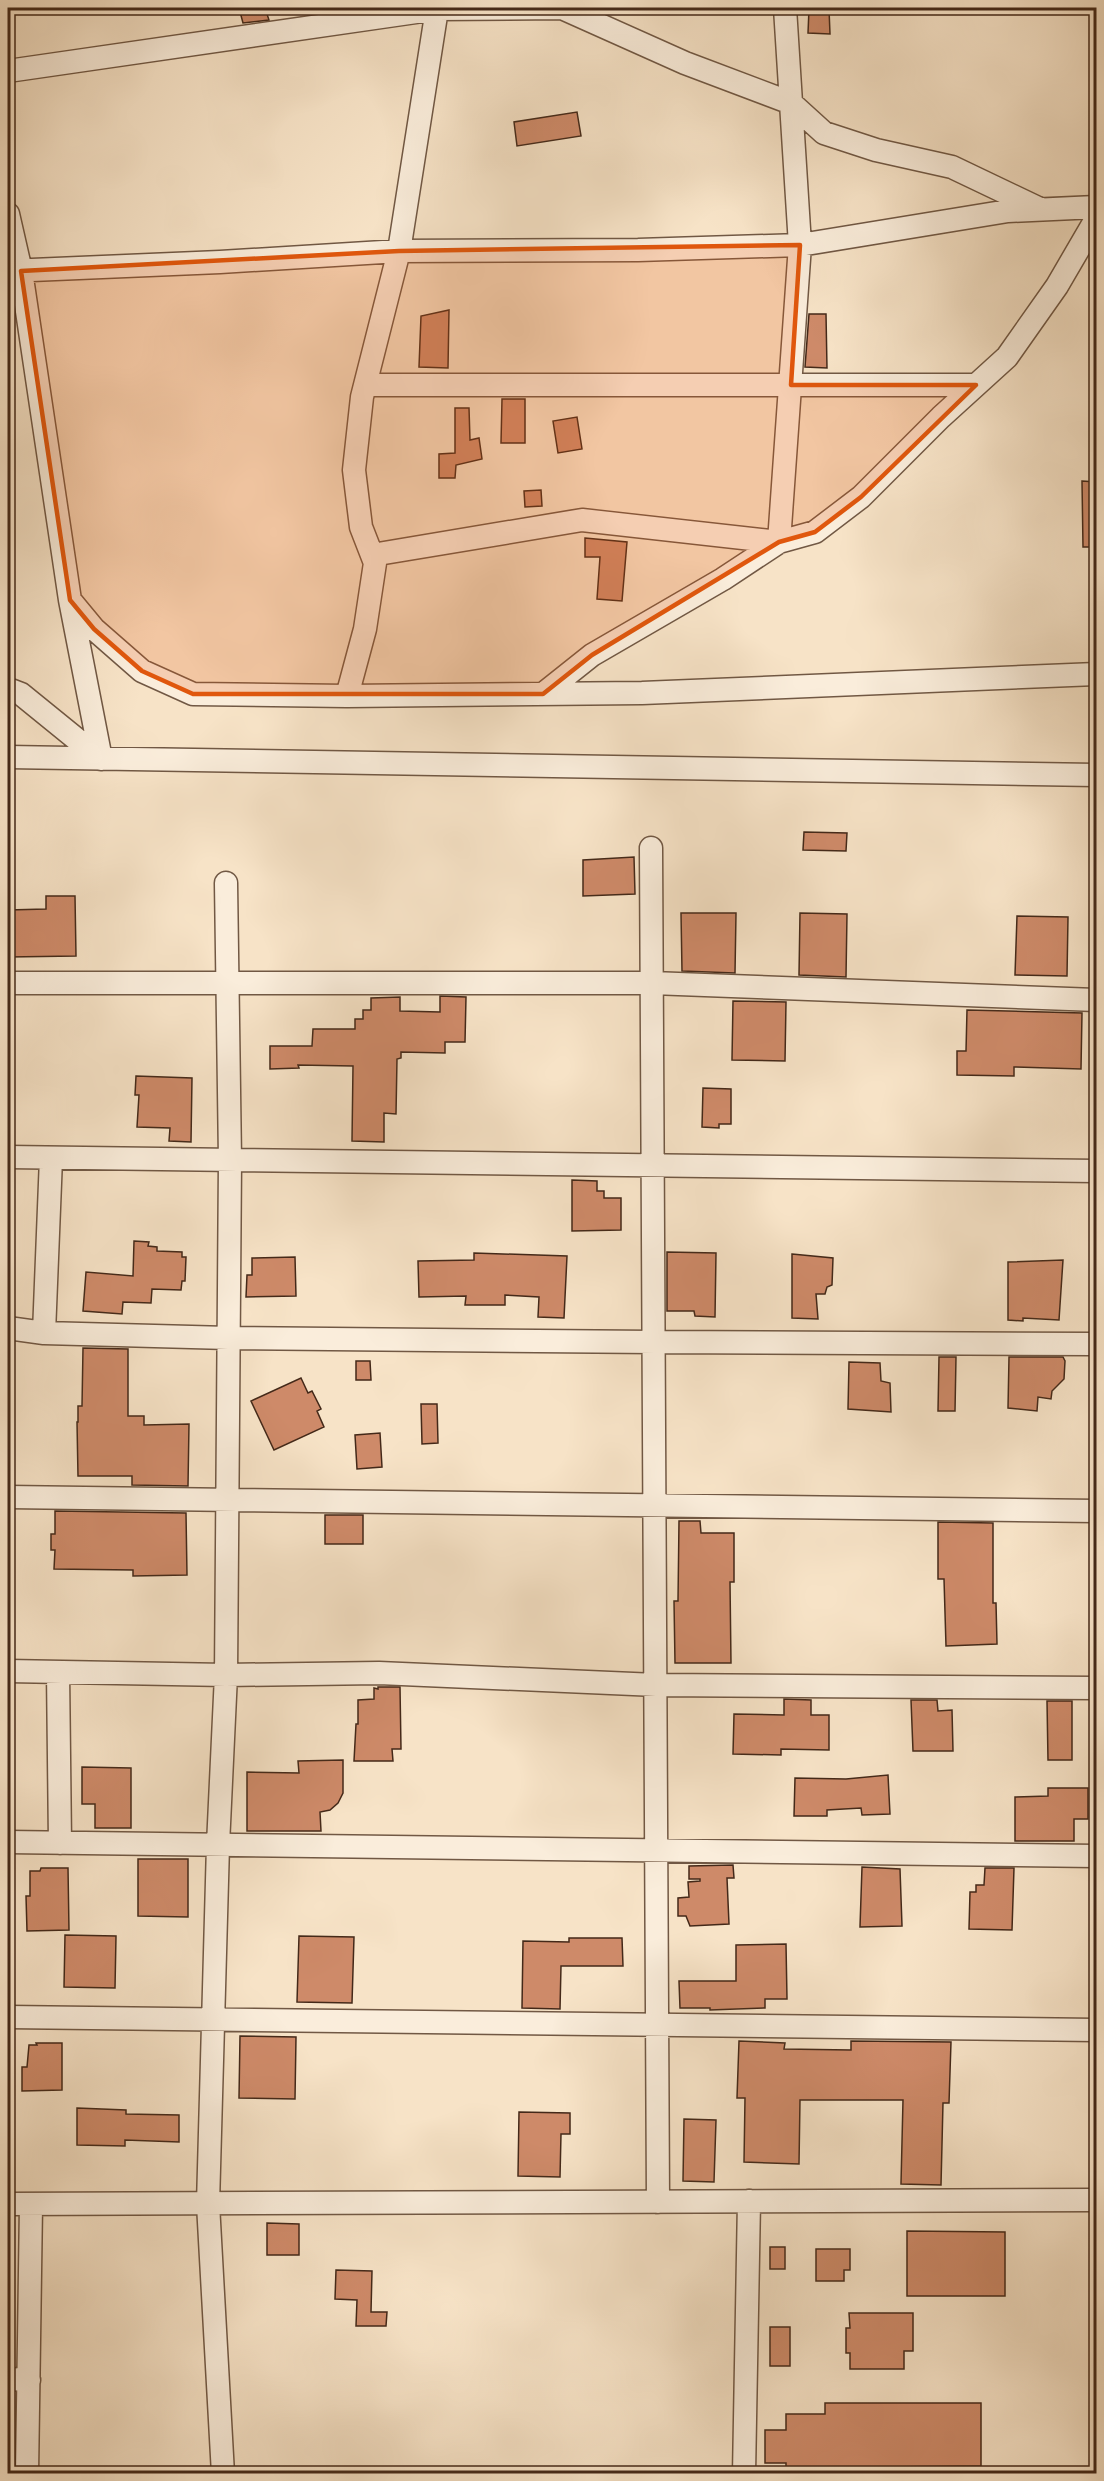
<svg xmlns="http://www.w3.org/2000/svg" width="1104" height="2481" viewBox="0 0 1104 2481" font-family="Alegreya,serif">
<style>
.building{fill:#ce8a69;stroke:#442919;stroke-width:1.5}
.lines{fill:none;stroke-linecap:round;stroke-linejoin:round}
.minor-casing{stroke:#715844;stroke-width:25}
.minor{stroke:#faeddb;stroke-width:22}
.marked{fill:#e0570d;fill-opacity:0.2;stroke:#e0570d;stroke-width:4.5;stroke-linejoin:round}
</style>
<rect width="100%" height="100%" fill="#f7e3c7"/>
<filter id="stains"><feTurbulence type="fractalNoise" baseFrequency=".00333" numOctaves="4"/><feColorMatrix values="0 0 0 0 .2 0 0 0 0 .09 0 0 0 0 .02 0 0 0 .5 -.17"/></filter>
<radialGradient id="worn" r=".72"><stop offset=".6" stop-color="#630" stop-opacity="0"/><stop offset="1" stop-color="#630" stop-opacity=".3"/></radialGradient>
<path class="building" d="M239,8h26l4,12 -26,3z
M809,9h20l1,25 -22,-1z
M577,112l4,24 -64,10 -3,-24z
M449,310l-1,58 -29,-1 2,-51z
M809,314h17l1,54 -22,-1z
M502,399h23v44h-24z
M455,408h14l1,32 9,-2 3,21 -26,6 -1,13h-16v-24l16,-1z
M577,417l5,32 -24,4 -5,-32z
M1082,481l14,1v65h-13z
M541,490l1,16 -17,1 -1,-16z
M585,538l42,4 -5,59 -25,-2 3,-42h-15z
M804,832l43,1 -1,18 -43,-1z
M634,857l1,37 -52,2v-36z
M46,896h29l1,60 -68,1v-47l38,-1z
M681,913h55l-1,60 -53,-2z
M800,913l47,1 -1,63 -47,-2z
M1017,916l51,1 -1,59 -52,-1z
M440,996l26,1 -1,45h-20v11l-44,-1v6l-4,1 -1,55 -12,-1v29l-32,-1 1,-75 -55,-1 1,3 -29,1v-23h42l1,-17h42v-10h8v-9h8v-12l29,-1v14l40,1z
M733,1001l53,1 -1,59 -53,-1z
M967,1010l115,3 -1,56 -67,-2v9l-57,-1v-24h9z
M136,1076l56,2 -1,64 -22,-1 1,-13 -33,-1 2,-32h-4z
M703,1088l28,1v35h-12v4l-17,-1z
M572,1180l25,1v10h7v7h17v32l-49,1z
M134,1241l15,1 -1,4 9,1v4l25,1v5h4l-1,24h-3l-1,9 -29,-1 -1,14 -28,-1 -1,12 -39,-3 3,-39 47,4z
M667,1252l49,1 -1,64 -20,-1 -1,-5h-27z
M474,1253l93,3 -3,62 -26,-1 1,-20 -34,-2v10h-40l1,-9 -47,1 -1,-36 56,-1z
M792,1254l41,4 -1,27 -5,2 -2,7h-9l2,25 -26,-1z
M295,1257l1,39 -50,1 1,-22h5v-17z
M1063,1260l-4,60 -36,-2v3l-15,-1v-58z
M83,1348l45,1v67h16v9l45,-1 -1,62 -56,-1v-9h-54l-1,-54h1v-16h4z
M939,1357h17l-1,54h-17z
M1009,1357h54l2,4 -1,18 -12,12 -1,8 -13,-2 -1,14 -29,-3z
M356,1361h14l1,19h-15z
M849,1362l31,1 1,18 9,2 1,29 -43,-3z
M301,1378l7,15 4,-2 9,18 -4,2 7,16 -50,23 -23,-49z
M421,1404h16l1,39 -16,1z
M380,1433l2,34 -25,2 -2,-34z
M55,1511l131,2 1,62 -54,1v-6l-79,-1 1,-19h-4v-16h4z
M325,1515h38v29h-38z
M679,1521h21l1,12h33v49h-4l1,81h-56l-1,-62h4z
M938,1522l55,1v80h3l1,41 -51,2 -2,-67h-6z
M378,1687h22l1,62h-9l1,12h-39l2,-37h2v-24l16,-1v-11l4,1z
M784,1699l27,1v15h18v35l-48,-1v6l-48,-1 1,-40 50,1z
M911,1700h26l1,11 14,-1 1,41h-40z
M1047,1701h25v59h-24z
M343,1760v33l-5,10 -8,7 -10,2 1,19h-74v-59l52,1 -1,-12z
M82,1767l49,1v60h-36v-24h-13z
M888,1775l2,39 -28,1 -1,-7 -34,2v6h-33l1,-38 51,1z
M1048,1788h40v31h-14v22h-59v-44l33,-1z
M138,1859h50v58l-50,-1z
M733,1865l1,13h-7l2,46 -39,2 -4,-10h-8v-18l11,-1 -1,-15 12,-1v-2h-11v-13z
M862,1867l38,2 2,57 -42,1z
M41,1868h27l1,62 -42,1 -1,-35h4v-25h10z
M985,1868h29l-2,62 -43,-1 1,-37h6v-7h8z
M65,1935l51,1 -1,52 -51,-1z
M299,1936l55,1 -2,66 -55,-1z
M569,1938h53l1,28h-62l-1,43 -38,-1 1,-67 46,1z
M786,1944l1,55h-22v9l-55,2v-2h-30l-1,-27h57v-36z
M240,2036l56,1 -1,62 -56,-1z
M739,2041l46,2 -1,6 67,1v-9l100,1 -2,61h-6l-2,82 -40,-1 2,-84h-103l-1,64 -55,-2 1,-64h-8z
M36,2043h26v47l-40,1v-24h5l2,-22h8z
M77,2108l49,2v4l53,1v27l-54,-2v6l-48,-1z
M519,2112l51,1v21h-9l-1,43 -42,-1z
M684,2119l32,1 -2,62 -31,-1z
M267,2223l32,1v31h-32z
M907,2231l98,1v64h-98z
M770,2247h15v22h-15z
M816,2249h34v21h-6v11h-28z
M336,2270l36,1 -1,41h16l-1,14h-30l1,-26 -22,-1z
M849,2313h64v38h-9v18h-54v-16h-4v-25h4z
M770,2327h20v39h-20z
M825,2403h156v63l-195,2v-5h-21v-33h21v-16h39z"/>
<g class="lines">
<g class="minor-casing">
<path id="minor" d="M562,8l123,55 106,40 33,30 52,17 76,17 88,42
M8,71l429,-62 126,-1
M8,214l13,57 49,329 31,159
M8,271l212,-9 179,-11 239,-1 162,-5 208,-34 88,-4
M366,385h610
M372,555l210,-35 197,22 21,-297 -15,-237
M70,600l24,29 48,42 51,23 154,2 295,-3 454,-19
M8,689l13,5 80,65
M543,694l49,-39 131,-76 56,-37 36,-10 46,-35 80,-80 66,-60 50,-71 39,-67
M347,696l18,-67 10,-66 -14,-36 -7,-57 8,-73 37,-146 38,-242
M8,757l1088,18
M651,848l7,1354
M8,983h644l444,17
M8,1157l1088,14
M8,1328l36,5 184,5 426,4 442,2
M44,1333l7,-175
M8,1497l1088,14
M8,1671l218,4 153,-2 277,12 440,3
M58,1672l2,171
M8,1842l1088,14
M8,2017l1088,13
M8,2204l1088,-4
M8,2379l21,1
M27,2474l4,-269
M223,2474l-15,-270 10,-359 8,-170 4,-515 -4,-277
M744,2474l5,-273"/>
</g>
<use href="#minor" class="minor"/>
</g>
<path class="marked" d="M800,245l-9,140h185l-115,112 -46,35 -36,10 -187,113 -49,39h-350l-51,-23 -48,-42 -24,-29 -49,-329 378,-20z"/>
<rect width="1104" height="2481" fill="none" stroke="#f7e3c7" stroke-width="30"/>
<rect x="9" y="9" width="1086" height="2463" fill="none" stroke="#442919" stroke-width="3"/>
<rect x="15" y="15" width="1074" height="2451" fill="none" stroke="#442919" stroke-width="1.5"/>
<rect width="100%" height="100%" filter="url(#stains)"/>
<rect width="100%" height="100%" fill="url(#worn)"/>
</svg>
